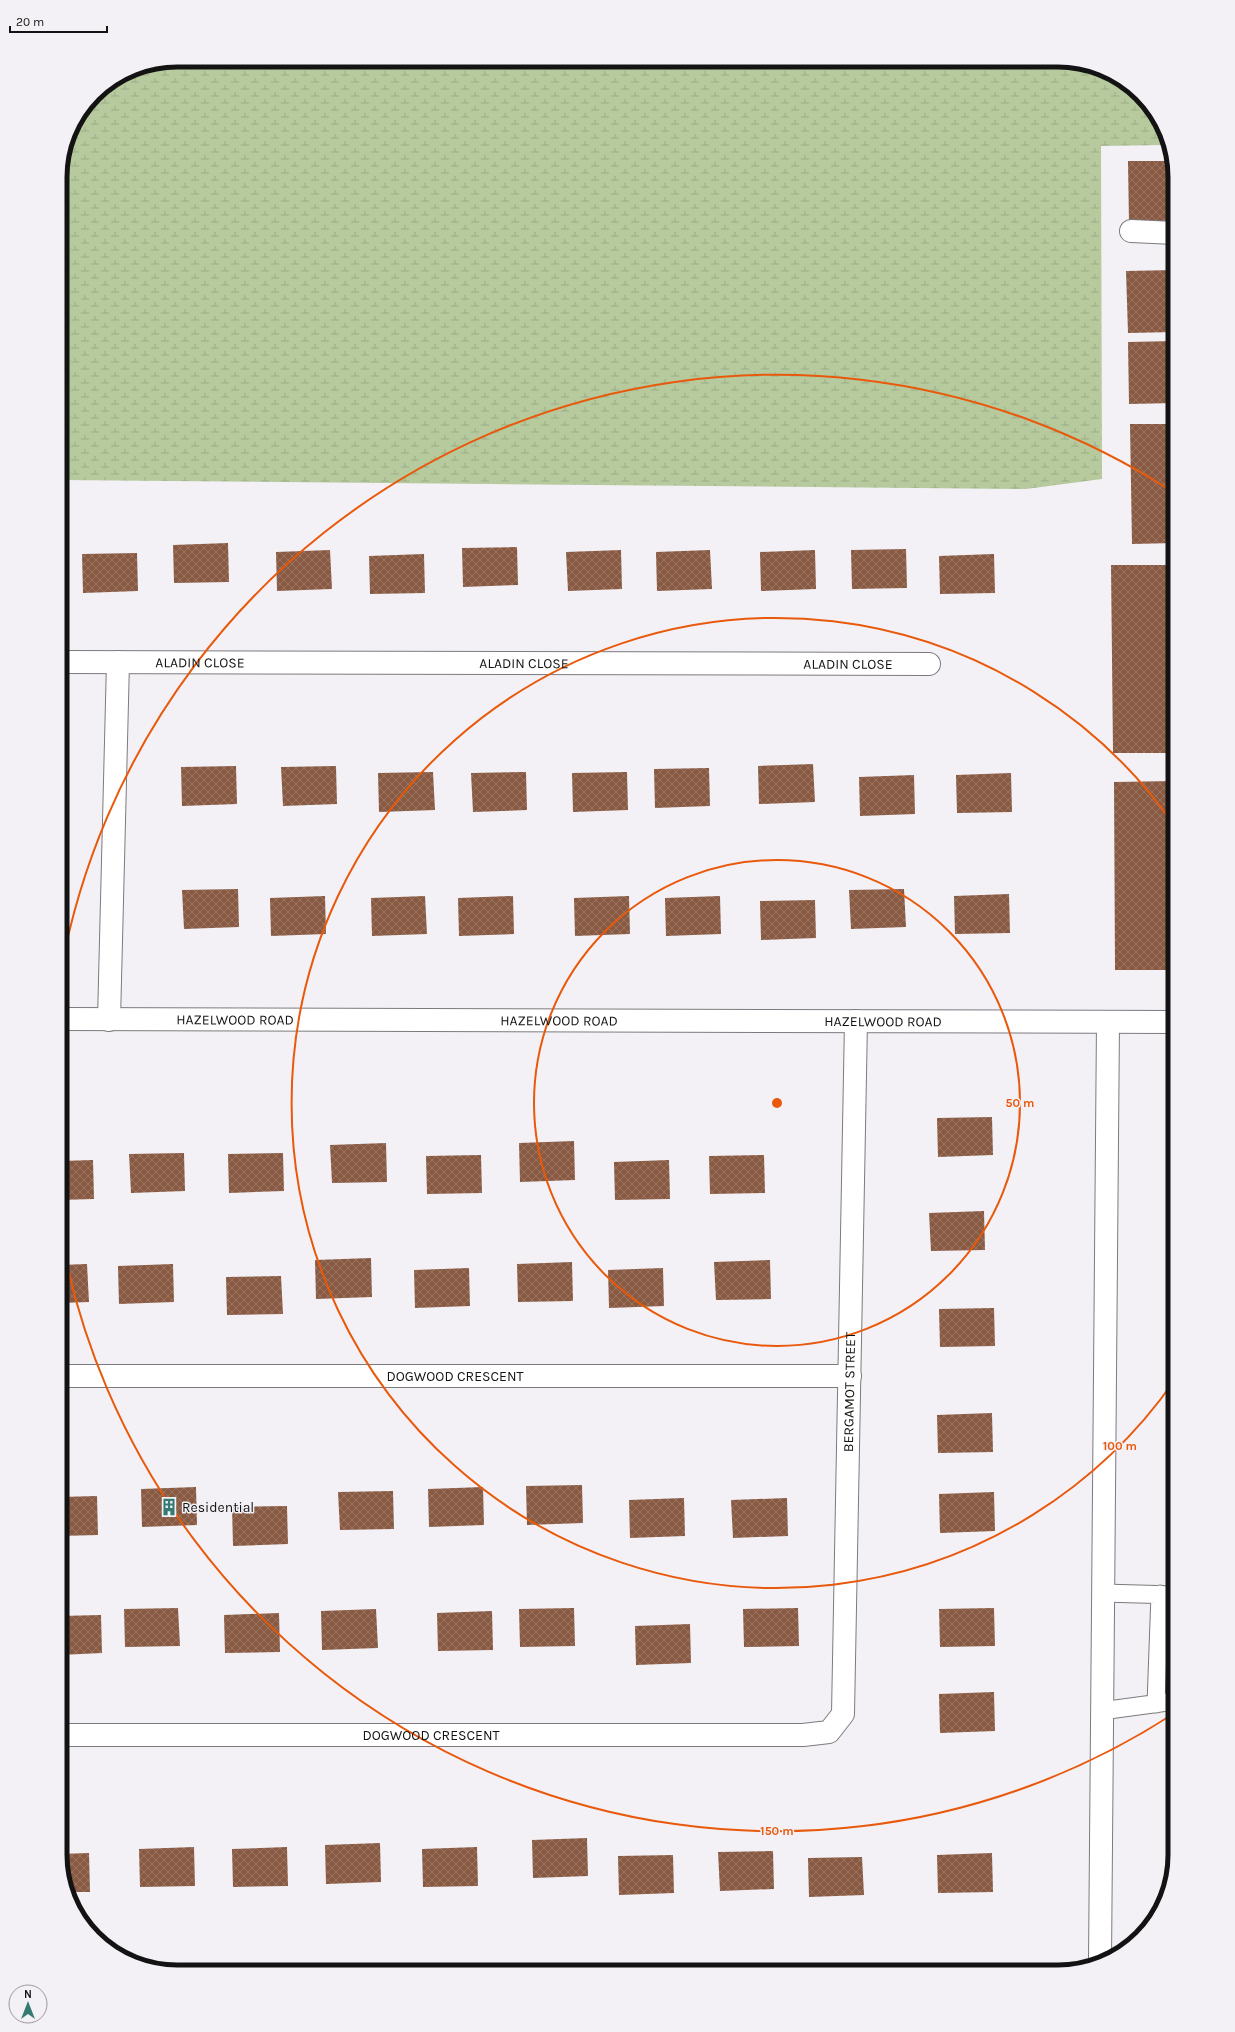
<svg xmlns="http://www.w3.org/2000/svg" width="1235" height="2032" viewBox="0 0 1235 2032" font-family="Karla,sans-serif">
<style>
.wetland{fill:url(#wetland-marsh)}
.building{fill:url(#building-cross-hatch)}
.lines{fill:none;stroke-linecap:round;stroke-linejoin:round}
.service-casing{stroke:#7c7a7e;stroke-width:19}
.minor-casing{stroke:#7c7a7e;stroke-width:24}
.service{stroke:#fff;stroke-width:17}
.minor{stroke:#fff;stroke-width:22}
.ring{fill:none;stroke:#e8590c;stroke-width:2}
.labels{text-anchor:middle;dominant-baseline:central;stroke-width:3;stroke-linejoin:round;paint-order:stroke}
.street-label{font-size:14px;fill:#141314;stroke:#f4f1f6}
.poi-label{font-size:14px;fill:#141314;stroke:#f4f1f6;text-anchor:start}
.rim{fill:none;stroke:#141314;stroke-width:5}
.centre{fill:#e8590c;stroke:#f4f1f6;stroke-width:2}
.ring-label{font-size:12px;text-anchor:middle;font-weight:bold;fill:#e8590c;stroke:#f4f1f6;stroke-width:3;stroke-linejoin:round;paint-order:stroke}
</style>
<defs>
<pattern id="wetland-marsh" width="20" height="14" patternUnits="userSpaceOnUse"><rect width="20" height="14" fill="#b6ca9e"/><path d="M1 5h8M5 5V1M11 12h8M15 12V8" fill="none" stroke="#9cad87"/></pattern>
<pattern id="building-cross-hatch" width="8" height="8" patternUnits="userSpaceOnUse"><rect width="8" height="8" fill="#895a41"/><path d="M0 0l8 8M0 8l8-8" fill="none" stroke="#977665"/></pattern>
</defs>
<rect width="100%" height="100%" fill="#f4f1f6"/>
<path class="wetland" d="M177,60h889l57,20 40,46 5,19 -67,1 1,333 -76,10 -966,-9v-310l9,-38 25,-38 39,-25z"/>
<path class="building" d="M1128,161h43l4,16v46l-46,1z
M1175,270v62l-47,1 -2,-62z
M1175,341v62l-46,1 -1,-62z
M1130,424h45v119l-43,1z
M228,543l1,39 -55,1 -1,-38z
M517,547l1,38 -55,2 -1,-39z
M906,549l1,39 -55,1 -1,-39z
M330,550l2,39 -55,2 -1,-39z
M621,550l1,39 -54,2 -2,-39z
M710,550l2,39 -55,2 -1,-39z
M815,550l1,39 -55,2 -1,-39z
M137,553l1,38 -55,2 -1,-39z
M424,554l1,39 -55,1 -1,-38z
M994,554l1,39 -55,1 -1,-38z
M1111,565h64v188h-62z
M813,764l2,38 -56,2 -1,-38z
M236,766l1,38 -55,2 -1,-39z
M336,766l1,38 -54,2 -2,-39z
M709,768l1,38 -55,2 -1,-39z
M65,769l1,39h-6v-38z
M433,772l2,38 -56,2 -1,-39z
M526,772l1,38 -54,2 -2,-39z
M627,772l1,38 -55,2 -1,-39z
M1011,773l1,39 -55,1 -1,-38z
M914,775l1,39 -55,2 -1,-39z
M1175,781v189h-60l-1,-188z
M238,889l1,38 -55,2 -2,-39z
M904,889l2,38 -55,2 -2,-39z
M60,894h5l1,39h-6z
M1009,894l1,39 -55,1 -1,-38z
M325,896l1,38 -55,2 -1,-38z
M425,896l2,38 -55,2 -1,-38z
M513,896l1,38 -55,2 -1,-38z
M629,896l1,38 -55,2 -1,-38z
M720,896l1,38 -55,2 -1,-38z
M815,900l1,38 -55,2 -1,-39z
M992,1117l1,38 -55,2 -1,-39z
M574,1141l1,39 -55,2 -1,-39z
M386,1143l1,39 -55,1 -2,-38z
M184,1153l1,38 -54,2 -2,-39z
M283,1153l1,38 -55,2 -1,-39z
M481,1155l1,38 -55,1 -1,-38z
M764,1155l1,38 -55,1 -1,-38z
M93,1160l1,39 -34,1v-39z
M669,1160l1,39 -55,1 -1,-38z
M984,1211l1,39 -54,1 -2,-38z
M371,1258l1,39 -56,2 -1,-39z
M770,1260l1,39 -55,1 -2,-38z
M572,1262l1,39 -55,1 -1,-38z
M87,1264l2,38 -29,1v-38z
M173,1264l1,38 -55,2 -1,-38z
M469,1268l1,38 -55,2 -1,-38z
M663,1268l1,38 -55,2 -1,-38z
M281,1276l2,38 -56,1 -1,-38z
M994,1308l1,38 -55,1 -1,-38z
M992,1413l1,39 -55,1 -1,-38z
M582,1485l1,38 -56,2 -1,-39z
M196,1487l1,38 -55,2 -1,-38z
M483,1487l1,38 -55,2 -1,-38z
M393,1491l1,38 -54,1 -2,-38z
M994,1492l1,39 -55,2 -1,-39z
M97,1496l1,39 -38,1v-39z
M684,1498l1,38 -55,2 -1,-38z
M787,1498l1,38 -55,2 -2,-38z
M287,1506l1,38 -55,2 -1,-39z
M178,1608l2,38 -55,1 -1,-38z
M574,1608l1,38 -55,1 -1,-38z
M798,1608l1,38 -55,1 -1,-38z
M994,1608l1,38 -55,1 -1,-38z
M376,1609l2,39 -56,2 -1,-39z
M492,1611l1,39 -55,1 -1,-38z
M279,1613l1,39 -55,1 -1,-38z
M101,1615l1,38 -42,2v-39z
M690,1624l1,39 -55,2 -1,-39z
M994,1692l1,39 -55,2 -1,-39z
M587,1838l1,38 -55,2 -1,-38z
M380,1843l1,39 -55,2 -1,-39z
M194,1847l1,39 -55,1 -1,-38z
M287,1847l1,39 -55,1 -1,-38z
M477,1847l1,39 -55,1 -1,-38z
M773,1851l1,38 -54,2 -2,-39z
M89,1853l1,39h-21l-9,-38z
M992,1853l1,39 -55,1 -1,-38z
M673,1855l1,38 -55,2 -1,-39z
M862,1857l2,38 -55,2 -1,-39z"/>
<g class="lines">
<g class="service-casing">
<path id="service" d="M1102,1593l73,2
M1156,1704l4,-110
M1101,1711l74,-10"/>
</g>
<g class="minor-casing">
<g id="minor">
<path d="M1131,231l44,2"/>
<path id="s1" d="M60,662l869,2"/>
<path id="s2" d="M60,1019l1115,3"/>
<path d="M109,1020l9,-358"/>
<path id="s3" d="M60,1376h790"/>
<path id="s4" d="M60,1735h743l26,-3 14,-18 13,-693"/>
<path d="M1100,1962l8,-940"/>
</g>
</g>
<use href="#service" class="service"/>
<use href="#minor" class="minor"/>
</g>
<g class="ring">
<circle cx="777" cy="1103" r="243"/>
<path d="M1174 1381A485 485 0 1 1 1174 825"/>
<path d="M1173 1714A728 728 0 0 1 61 1236M61 970A728 728 0 0 1 1173 492"/>
</g>
<defs>
<g id="building-bare" transform="scale(1.38)"><path d="M-4-6H4V6H1V3H-1V6H-4ZM-2.5-4.3h1.7v1.8h-1.7ZM.8-4.3h1.7v1.8H.8ZM-2.5-1h1.7V.8h-1.7ZM.8-1h1.7V.8H.8Z" fill="#357b72" stroke="#f4f1f6" stroke-width="2.5" paint-order="stroke"/></g>
</defs>
<g fill-rule="evenodd">
<use href="#building-bare" x="169" y="1507"/>
</g>
<g class="labels">
<g class="street-label">
<text stroke="none"><textPath href="#s1" startOffset="140">ALADIN CLOSE</textPath></text>
<text stroke="none"><textPath href="#s1" startOffset="464">ALADIN CLOSE</textPath></text>
<text stroke="none"><textPath href="#s1" startOffset="788">ALADIN CLOSE</textPath></text>
<text stroke="none"><textPath href="#s2" startOffset="175">HAZELWOOD ROAD</textPath></text>
<text stroke="none"><textPath href="#s2" startOffset="499">HAZELWOOD ROAD</textPath></text>
<text stroke="none"><textPath href="#s2" startOffset="823">HAZELWOOD ROAD</textPath></text>
<text stroke="none"><textPath href="#s3" startOffset="395">DOGWOOD CRESCENT</textPath></text>
<text stroke="none"><textPath href="#s4" startOffset="1114">BERGAMOT STREET</textPath></text>
<text stroke="none"><textPath href="#s4" startOffset="371">DOGWOOD CRESCENT</textPath></text>
</g>
<g class="poi-label">
<text x="182" y="1507">Residential</text>
</g>
</g>
<path d="M0 0H1235V2032H0ZM177 67H1058A110 110 0 0 1 1168 177V1855A110 110 0 0 1 1058 1965H177A110 110 0 0 1 67 1855V177A110 110 0 0 1 177 67Z" fill="#f4f1f6" fill-rule="evenodd"/>
<path class="rim" d="M177 67H1058A110 110 0 0 1 1168 177V1855A110 110 0 0 1 1058 1965H177A110 110 0 0 1 67 1855V177A110 110 0 0 1 177 67Z"/>
<circle cx="777" cy="1103" r="6" class="centre"/>
<g class="ring-label">
<text x="1020" y="1107">50 m</text>
<text x="1120" y="1450">100 m</text>
<text x="777" y="1835">150 m</text>
</g>
<g transform="translate(28 2004)"><circle r="19" fill="#f4f1f6" stroke="#9a989c"/>
<path d="M0-3L7 15L0 10L-7 15Z" fill="#357b72"/>
<text y="-6" font-size="11" font-weight="bold" text-anchor="middle" fill="#141314">N</text>
</g>
<path d="M10 26v6h97v-6" fill="none" stroke="#141314" stroke-width="2"/>
<text x="16" y="26" font-size="12" fill="#141314" stroke="#f4f1f6" stroke-width="3" paint-order="stroke">20 m</text>
</svg>
